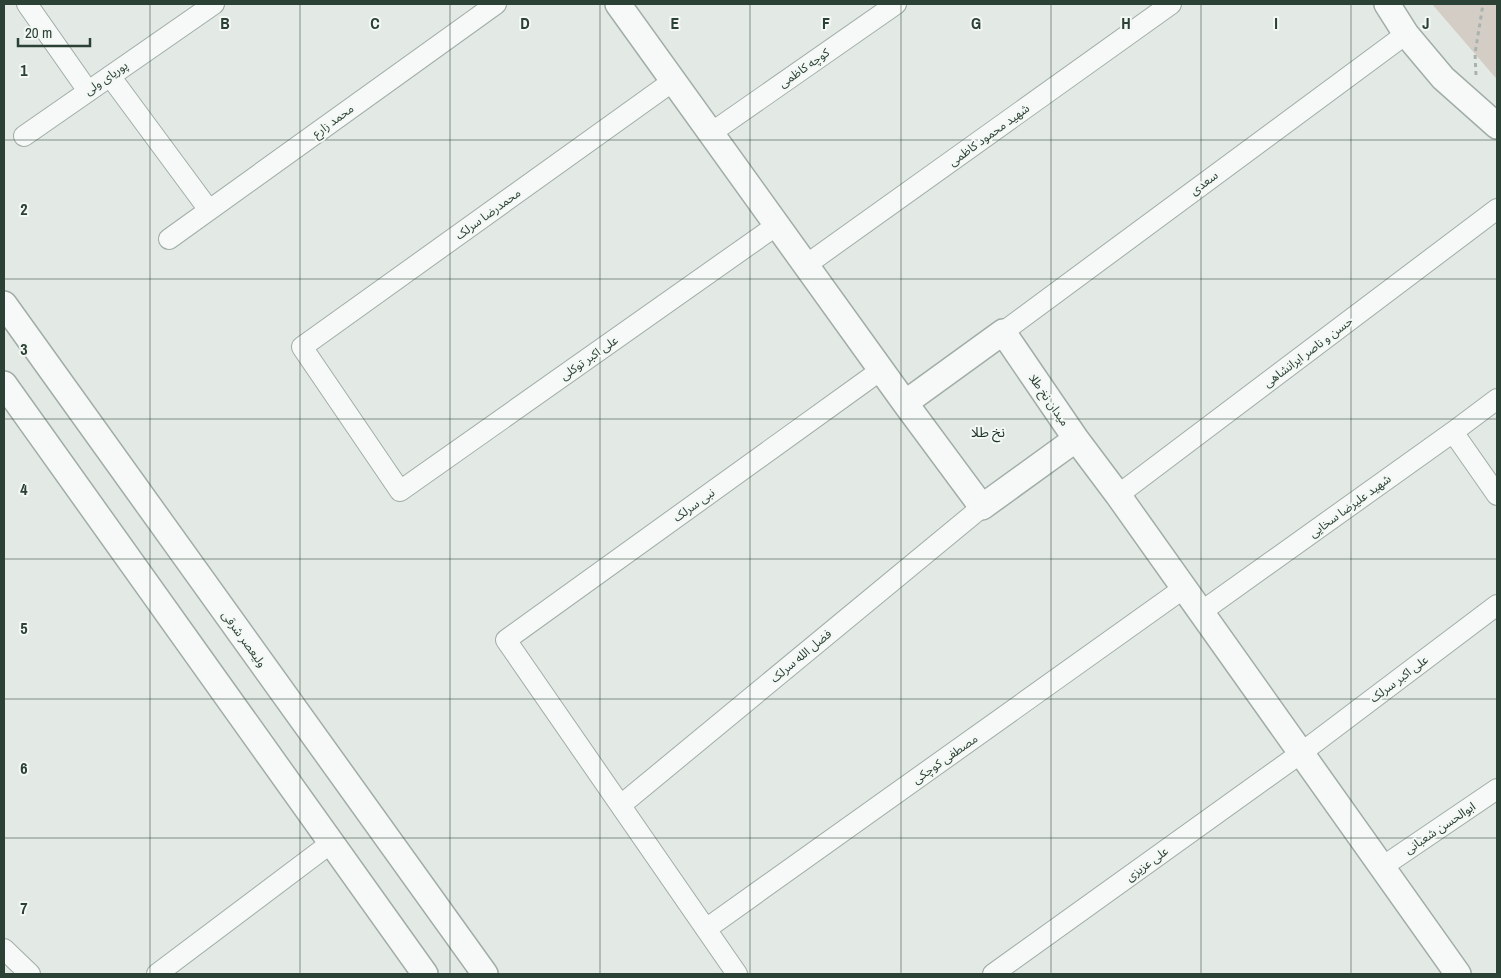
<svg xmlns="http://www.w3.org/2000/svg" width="1501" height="978" viewBox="0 0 1501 978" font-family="'Archivo Narrow','Noto Sans Arabic',sans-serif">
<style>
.green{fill:#d4cdc5}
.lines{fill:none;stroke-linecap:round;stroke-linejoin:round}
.minor-casing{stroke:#a1ada6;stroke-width:22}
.tertiary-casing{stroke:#a1ada6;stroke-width:28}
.path{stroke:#a9b3ad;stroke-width:3;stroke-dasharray:4 4;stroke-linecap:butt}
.minor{stroke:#f6f9f7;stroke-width:20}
.tertiary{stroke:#f6f9f7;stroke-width:25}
.grid{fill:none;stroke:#2c4135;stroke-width:1;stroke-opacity:0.55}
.labels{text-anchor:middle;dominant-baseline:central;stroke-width:4;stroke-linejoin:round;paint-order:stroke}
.street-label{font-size:12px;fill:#2c4135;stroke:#f3f8f5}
.neighbourhood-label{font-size:14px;fill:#1e3227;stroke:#f3f8f5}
.grid-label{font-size:16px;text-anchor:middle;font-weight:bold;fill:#2c4135;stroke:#f3f8f5;stroke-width:4;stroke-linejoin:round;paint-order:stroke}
</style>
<rect width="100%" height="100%" fill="#e3eae6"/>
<path class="green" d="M1432,4h65v75l-3,-3z"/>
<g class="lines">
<g class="minor-casing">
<path id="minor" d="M27,4l61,87
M110,76l99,134
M673,81l-371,266 98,144 377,-266
M711,133l185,-129
M24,136l190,-132
M169,239l327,-235
M806,265l365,-261
M1003,332l403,-298
M1453,432l44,63
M1118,495l379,-286
M1201,612l252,-180 44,-33
M621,805l361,-298
M1382,867l115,-78
M706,929l478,-341
M4,949l26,25
M157,974l174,-131
M737,974l-231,-334 375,-270
M993,974l308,-221 196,-148"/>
</g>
<g class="tertiary-casing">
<path id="tertiary" d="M618,4l287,399 77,104 94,-68 -73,-107 -98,71
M1387,4l19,30 37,44 54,48
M4,304l481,670
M4,384l421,590
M1076,439l42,56 340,479"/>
</g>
<path class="path" d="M1476,75l-1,-21 8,-50"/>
<use href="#minor" class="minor"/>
<use href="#tertiary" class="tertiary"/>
</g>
<path class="grid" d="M150,4v970M300,4v970M450,4v970M600,4v970M750,4v970M901,4v970M1051,4v970M1201,4v970M1351,4v970M4,140h1493M4,279h1493M4,419h1493M4,559h1493M4,699h1493M4,838h1493"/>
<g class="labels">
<g class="street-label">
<text transform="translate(804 68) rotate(-35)">کوچه کاظمی</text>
<text transform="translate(106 78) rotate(-35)">پوریای ولی</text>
<text transform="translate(333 121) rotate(-36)">محمد زارع</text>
<text transform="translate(989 135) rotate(-36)">شهید محمود کاظمی</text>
<text transform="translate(1204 183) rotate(-36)">سعدی</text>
<text transform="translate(488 214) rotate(-36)">محمدرضا سرلک</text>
<text transform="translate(1308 352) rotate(-37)">حسن و ناصر ایرانشاهی</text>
<text transform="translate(589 358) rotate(-35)">علی اکبر توکلی</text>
<text transform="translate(1049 400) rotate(55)">میدان نخ طلا</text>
<text transform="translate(694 505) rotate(-36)">نبی سرلک</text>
<text transform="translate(1350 506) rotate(-36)">شهید علیرضا سخایی</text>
<text transform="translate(244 639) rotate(54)">ولیعصر شرقی</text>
<text transform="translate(801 656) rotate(-40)">فضل الله سرلک</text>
<text transform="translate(1399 679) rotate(-37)">علی اکبر سرلک</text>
<text transform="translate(945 759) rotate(-35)">مصطفی کوچکی</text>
<text transform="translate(1440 828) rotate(-34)">ابوالحسن شعبانی</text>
<text transform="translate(1147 864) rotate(-36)">علی عزیزی</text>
</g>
<g class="neighbourhood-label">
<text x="988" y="432">نخ طلا</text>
</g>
</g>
<g class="grid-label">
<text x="225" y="29">B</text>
<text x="375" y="29">C</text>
<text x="525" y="29">D</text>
<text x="675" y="29">E</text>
<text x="826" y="29">F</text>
<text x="976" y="29">G</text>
<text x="1126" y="29">H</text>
<text x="1276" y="29">I</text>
<text x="1426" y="29">J</text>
<text x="24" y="76">1</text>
<text x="24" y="215">2</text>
<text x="24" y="355">3</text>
<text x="24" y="495">4</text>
<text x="24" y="634">5</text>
<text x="24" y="774">6</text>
<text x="24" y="914">7</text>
</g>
<rect width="1501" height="978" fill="none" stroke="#2c4135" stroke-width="10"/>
<path d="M18 38v8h72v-8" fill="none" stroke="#2c4135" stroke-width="2.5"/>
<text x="25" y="38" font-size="15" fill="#2c4135" stroke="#f3f8f5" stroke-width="4" paint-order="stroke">20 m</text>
</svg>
